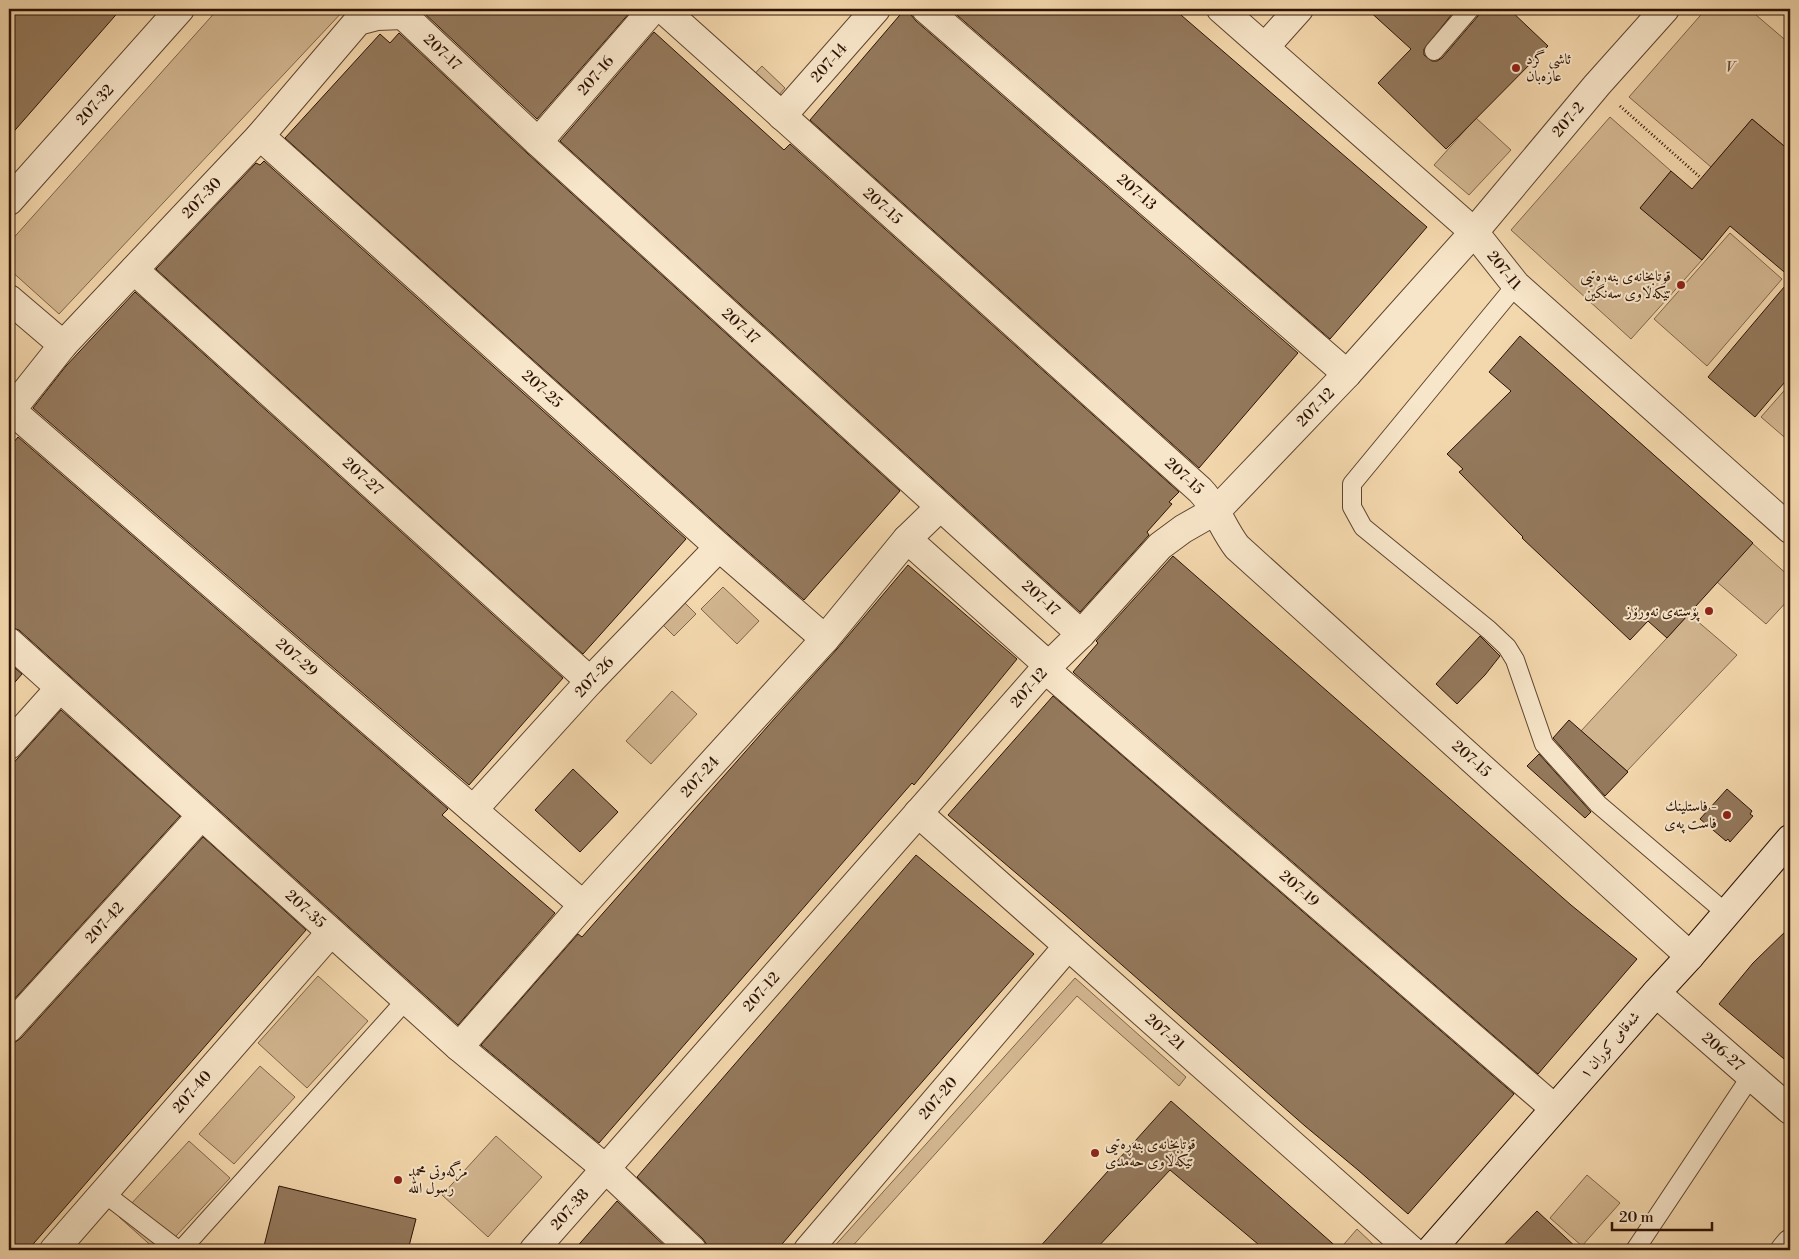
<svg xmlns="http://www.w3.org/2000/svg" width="1799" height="1259" viewBox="0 0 1799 1259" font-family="'Libre Bodoni',Amiri,serif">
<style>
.green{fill:#d2b690;stroke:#7f644a}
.building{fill:#94795c;stroke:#2c1204}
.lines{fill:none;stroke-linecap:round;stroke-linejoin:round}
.lane-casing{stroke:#5e442e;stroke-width:20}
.street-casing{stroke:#5e442e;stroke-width:30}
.secondary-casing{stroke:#2c1204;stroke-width:30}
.path{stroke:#2c1204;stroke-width:3;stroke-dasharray:1 2.5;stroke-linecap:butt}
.lane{stroke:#f8e6ca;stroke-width:18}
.street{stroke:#f8e6ca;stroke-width:28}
.secondary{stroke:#f8e6ca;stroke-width:28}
.poi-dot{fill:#8f2418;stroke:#f8e6ca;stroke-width:2}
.labels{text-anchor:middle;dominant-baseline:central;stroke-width:4;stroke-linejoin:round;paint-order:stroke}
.street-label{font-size:15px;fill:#2c1204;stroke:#f8e6ca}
.poi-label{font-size:15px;fill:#2c1204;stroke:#f8e6ca;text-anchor:start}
.park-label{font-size:15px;font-style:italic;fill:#664b35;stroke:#f8e6ca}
</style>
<rect width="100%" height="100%" fill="#f4d8ad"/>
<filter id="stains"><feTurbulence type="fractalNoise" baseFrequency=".004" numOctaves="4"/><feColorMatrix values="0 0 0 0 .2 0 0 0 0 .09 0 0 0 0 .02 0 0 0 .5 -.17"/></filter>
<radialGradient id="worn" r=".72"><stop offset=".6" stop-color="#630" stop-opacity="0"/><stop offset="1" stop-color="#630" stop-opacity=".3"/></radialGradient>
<path class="green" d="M218,9h127l-286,305 -50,-45v-26z
M1706,9h43l41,35v107l-38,-32 -41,48 -82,-70z
M762,66l23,22 -14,16 -24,-22z
M1610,117l61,54 -30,37 61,52 -71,79 -120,-109z
M1476,118l35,32 -42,45 -35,-30z
M1730,233l52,46 -75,87 -53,-47z
M1790,384v58l-29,-25z
M1601,408l189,169v21l-24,26 -49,-42z
M723,587l36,34 -22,23 -36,-35z
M679,597l17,17 -22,22 -17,-17z
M1689,614l48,41 -110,116 -46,-40z
M672,691l25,23 -46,50 -25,-23z
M318,976l50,45 -61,67 -49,-45z
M1075,978l111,99 -7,9 -102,-90 -228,254h-18z
M260,1066l35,31 -61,67 -35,-30z
M496,1136l46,41 -54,60 -46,-42z
M189,1141l41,37 -67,72h-7l-37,-33z
M1587,1175l33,28 -38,43 -32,-28z
M1357,1229l19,18 -3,3h-34z"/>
<path class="building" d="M9,9h112l-112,128z
M423,9h205l3,2 -94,108 -114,-107z
M905,9h6v6l5,6 382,332 -99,115 -389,-348z
M950,9h224l253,218 -97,112z
M1367,9h89l-32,40v6l8,6h5l5,-3 36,-42 2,-7h29l39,37 -102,103 -68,-66 33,-34z
M654,32l130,118 6,-6 389,348 -10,10 3,2 -25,28 2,3 -69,77 -520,-471z
M399,33l129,121 372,337 -96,109 -75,-65 -444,-397 95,-104 10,9z
M1752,119l38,32v126l-60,-51 -28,34 -62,-52 31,-37 21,18z
M264,161l422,378 -103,115 -427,-385 100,-106 4,2z
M1790,280v96l-35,41 -47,-40z
M135,292l428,386 -94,107 -436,-377 33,-42z
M1520,336l233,207 -86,95 -19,-17 -18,19 -108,-102 1,-1 -64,-65 4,-3 -16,-15 64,-63 -22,-19z
M18,437l430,372 -6,6 113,98 -97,112 -439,-395 -10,-3v-179z
M1173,556l398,349 66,54 -99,115 -464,-401 -1,-1 25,-29 -2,-2z
M908,565l109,94 -103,126 -2,-2 -313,360 -118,-98 97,-111 4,3 193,-219 62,-69z
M1480,636l20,20 -15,19 -28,29 -21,-20z
M9,663l13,11 -13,15z
M1053,696l461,398 -106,120 -50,-44 -53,-44 -241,-212 -116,-99z
M61,710l119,106 -171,189v-237z
M1569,720l59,52 -23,24 -52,-58z
M1539,754l52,58 -6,6 -58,-52z
M573,769l45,43 -38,40 -45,-42z
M1727,789l25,22 -2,3 3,2 -23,26 -2,-3 -2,2 -26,-22z
M203,837l103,93 -278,320h-19v-207h5l7,-5z
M916,855l118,99 -188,215 -69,81h-70v-5l-4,-6 -66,-62z
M1790,927v137l-71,-60 34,-41z
M1171,1101l169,149h-75l-95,-80 -75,80h-58z
M279,1186l137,33 -8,31h-145z
M617,1201l52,49h-95z
M1537,1211l42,39h-80z"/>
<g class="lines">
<g class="lane-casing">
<path id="lane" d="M1434,51l36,-42
M1516,285l-164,199v23l11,20 126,103 18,17 8,13 29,84 54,60 128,109
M104,1193l74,57
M181,1250l225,-250
M1635,1250l116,-174"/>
</g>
<g class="street-casing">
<g id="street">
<path id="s1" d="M663,9l537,481c16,16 23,39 37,57l453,409"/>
<path id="s2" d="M926,9l421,365"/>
<path id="s3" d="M1221,9l253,223 42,53 274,244"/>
<path id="s4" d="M403,15l135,127 543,492"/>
<path d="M1265,47l34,-38"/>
<path id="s5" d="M782,116l94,-107"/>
<path id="s6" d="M260,136l459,411 106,92"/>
<path id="s7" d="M538,142l115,-133"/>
<path id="s8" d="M9,201l171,-192"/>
<path id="s9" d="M134,270l456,411"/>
<path d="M9,299l54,46"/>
<path id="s10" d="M11,410l572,495"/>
<path id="s11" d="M9,413l54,-68 197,-209 98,-115 19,-5 26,-1 5,-6"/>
<path d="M907,539l141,126"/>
<path id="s12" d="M9,642l450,405 147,122 86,81"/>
<path id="s13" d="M1045,669l509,439"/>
<path d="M9,745l51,-57"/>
<path id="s14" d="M473,810l117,-129 129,-134"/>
<path id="s15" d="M918,813l493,437"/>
<path id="s16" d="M1656,993l134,117"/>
<path id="s17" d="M9,1028l192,-212"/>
<path id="s18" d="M459,1047l124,-142 242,-266 82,-100 33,-32"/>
<path id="s19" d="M54,1250l277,-318"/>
<path id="s20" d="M534,1250l511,-581 36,-35 79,-88 23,-17 35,-20 129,-135 127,-142 123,-147 68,-76"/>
<path id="s21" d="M808,1250l260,-304"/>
<path d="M1785,1250l5,-6"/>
</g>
</g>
<g class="secondary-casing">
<path id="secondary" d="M1431,1250l225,-257 34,-37 100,-117"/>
</g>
<path class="path" d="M1620,106l81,72
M1478,1249l1,1"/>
<use href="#lane" class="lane"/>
<use href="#street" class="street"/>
<use href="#secondary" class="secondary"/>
</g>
<g class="poi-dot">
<circle cx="1516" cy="68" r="5"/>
<circle cx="1681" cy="285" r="5"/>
<circle cx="1709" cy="611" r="5"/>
<circle cx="1727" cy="815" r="5"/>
<circle cx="1095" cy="1153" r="5"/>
<circle cx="398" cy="1180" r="5"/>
</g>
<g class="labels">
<g class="street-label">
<text stroke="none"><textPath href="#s4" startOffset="54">207-17</textPath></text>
<text stroke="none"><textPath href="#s5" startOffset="71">207-14</textPath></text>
<text stroke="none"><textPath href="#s7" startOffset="88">207-16</textPath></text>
<text stroke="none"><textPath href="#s8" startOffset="129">207-32</textPath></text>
<text stroke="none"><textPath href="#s20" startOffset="1535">207-2</textPath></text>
<text stroke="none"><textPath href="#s2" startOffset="279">207-13</textPath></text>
<text stroke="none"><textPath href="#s11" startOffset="289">207-30</textPath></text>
<text stroke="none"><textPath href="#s1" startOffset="295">207-15</textPath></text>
<text stroke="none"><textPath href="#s3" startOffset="386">207-11</textPath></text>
<text stroke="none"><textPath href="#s4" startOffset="459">207-17</textPath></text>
<text stroke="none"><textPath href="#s6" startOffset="379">207-25</textPath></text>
<text stroke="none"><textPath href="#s20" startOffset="1152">207-12</textPath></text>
<text stroke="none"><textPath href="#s9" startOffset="308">207-27</textPath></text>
<text stroke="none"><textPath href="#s1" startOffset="700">207-15</textPath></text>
<text stroke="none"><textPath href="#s4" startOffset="864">207-17</textPath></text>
<text stroke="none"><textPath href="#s10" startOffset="378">207-29</textPath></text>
<text stroke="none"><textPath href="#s14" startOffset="180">207-26</textPath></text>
<text stroke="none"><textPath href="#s20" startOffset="749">207-12</textPath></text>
<text stroke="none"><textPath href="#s1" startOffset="1105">207-15</textPath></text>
<text stroke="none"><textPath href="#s18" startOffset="362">207-24</textPath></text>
<text stroke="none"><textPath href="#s13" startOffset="336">207-19</textPath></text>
<text stroke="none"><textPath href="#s12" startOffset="399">207-35</textPath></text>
<text stroke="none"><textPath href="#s17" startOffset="142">207-42</textPath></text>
<text stroke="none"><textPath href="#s20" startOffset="344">207-12</textPath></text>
<text stroke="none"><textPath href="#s15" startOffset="330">207-21</textPath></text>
<text transform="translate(1610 1045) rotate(-49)">شەقامی کوران ١</text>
<text stroke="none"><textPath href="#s16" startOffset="89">206-27</textPath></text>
<text stroke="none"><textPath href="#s19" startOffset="210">207-40</textPath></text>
<text stroke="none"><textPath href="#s21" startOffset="200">207-20</textPath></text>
<text stroke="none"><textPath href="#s20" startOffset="54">207-38</textPath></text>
</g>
<g class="poi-label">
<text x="1526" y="59">ئاشی گرد<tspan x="1526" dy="17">عازه‌بان</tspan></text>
<text x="1671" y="276" text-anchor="end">قوتابخانەی بنەڕەتیی<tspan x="1671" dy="17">تێکەڵاوی سەنگین</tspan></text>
<text x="1699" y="611" text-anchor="end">پۆسته‌ی نه‌ورۆز</text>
<text x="1717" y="806" text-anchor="end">فاستلینك -<tspan x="1717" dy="17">فاست په‌ی</tspan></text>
<text x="1105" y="1144">قوتابخانەی بنەڕەتیی<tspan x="1105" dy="17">تێکەڵاوی حەمدی</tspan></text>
<text x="408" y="1171">مزگەوتی محمد<tspan x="408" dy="17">رسول الله</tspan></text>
</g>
<g class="park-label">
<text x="1730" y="67">V</text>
</g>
</g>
<rect width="1799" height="1259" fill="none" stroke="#f4d8ad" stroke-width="30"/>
<rect x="10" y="10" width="1779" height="1239" fill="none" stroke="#2c1204" stroke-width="2.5"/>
<rect x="15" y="15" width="1769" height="1229" fill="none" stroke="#2c1204"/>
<path d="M1612 1222v8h100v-8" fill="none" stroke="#2c1204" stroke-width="2.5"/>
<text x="1619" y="1222" font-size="15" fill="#2c1204" stroke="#f8e6ca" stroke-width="4" paint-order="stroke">20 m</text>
<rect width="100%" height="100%" filter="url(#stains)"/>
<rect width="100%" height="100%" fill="url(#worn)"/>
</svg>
